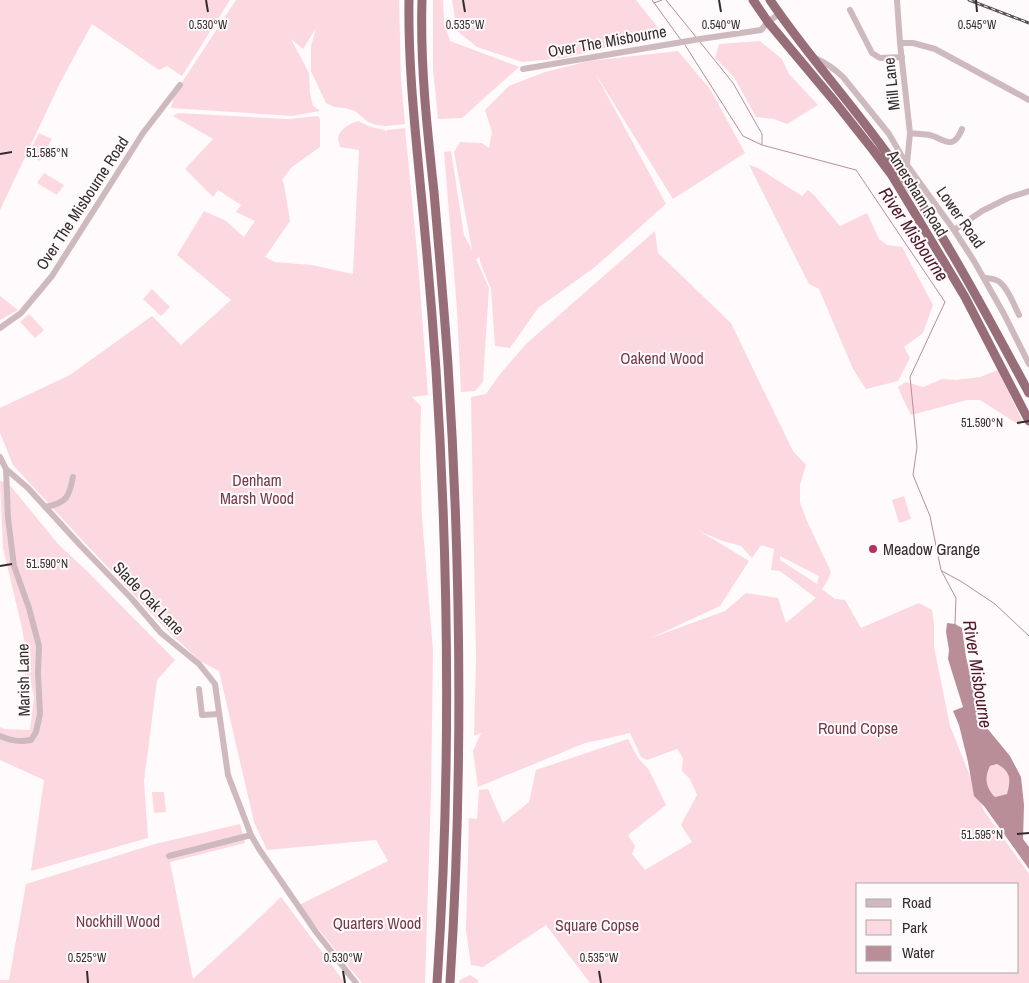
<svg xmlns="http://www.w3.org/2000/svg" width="1029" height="983" viewBox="0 0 1029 983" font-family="'Archivo Narrow',sans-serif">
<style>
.green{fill:#fcd9e1;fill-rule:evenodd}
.water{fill:#b98e98;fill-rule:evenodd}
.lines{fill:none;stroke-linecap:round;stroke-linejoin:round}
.stream{stroke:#b98e98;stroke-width:1}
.minor{stroke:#cebabe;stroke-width:6}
.highway{stroke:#976e78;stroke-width:9}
.rail-casing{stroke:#5b5354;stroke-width:3}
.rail{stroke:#fffafb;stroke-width:1;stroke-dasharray:4;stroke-linecap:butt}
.ticks{fill:none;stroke:#352c2e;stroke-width:2}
.poi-dot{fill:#b92d61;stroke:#fffafb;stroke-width:2}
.labels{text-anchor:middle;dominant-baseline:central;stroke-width:4;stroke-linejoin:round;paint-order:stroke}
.street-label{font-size:16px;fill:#352c2e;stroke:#fffafb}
.park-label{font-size:16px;fill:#743a4a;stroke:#fffafb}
.poi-label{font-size:16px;fill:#352c2e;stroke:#fffafb;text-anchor:start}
.water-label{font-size:18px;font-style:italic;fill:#4f182a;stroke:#fffafb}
.ticks-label{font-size:12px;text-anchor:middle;fill:#352c2e;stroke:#fffafb;stroke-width:4;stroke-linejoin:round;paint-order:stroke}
</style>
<rect width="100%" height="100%" fill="#fffafb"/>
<path class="green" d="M0,0h230l-48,76 -15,-10 -8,4 -67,-46 -32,59 -60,127z
M236,0h163l2,79 4,45 -19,2 -10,-1 -8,-3 -13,-11 -10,-3 -11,-1 -8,-4 -15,-32v-25l5,-18 -13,21 -12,-10 18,34 1,20 3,13 7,5 -28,5 -121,-8 4,-15z
M433,0h10l1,22 6,19 69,26 -57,51 -24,1 -5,-50z
M452,0h184l27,34 -100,24 -41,4 -45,-15 -20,-16z
M760,41l22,18 7,15 29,31 -31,19 -13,-5 -18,-2 -22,-40 -19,-19 4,-14z
M678,51l32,38 35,64 -72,46 -78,-126 71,131 -71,63 -57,41 -28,40 -15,-2 -4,-57 -11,-27v-5l-4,2 13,29 -6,94 -8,9 -14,1 -4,-83 -13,-157 7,-1 13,84 8,15 -18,-98 6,-10 22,1 7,5 3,-16 -7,-22 24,-24 36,-14 44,-11z
M178,113l110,6 30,-3 2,3v28l-28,20 -10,13 2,4 6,37 -25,36 10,5 37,3 41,9 6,-124 -19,-3c0,-1 -2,-8 -2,-9 1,-9 13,-15 20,-17l13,6 14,3v2l2,-2 18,-2 13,134 10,133 -16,2 9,9 -1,49 2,62 11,134 -2,142 -6,190h-63l-63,-78 89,-44 -12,-21 -109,10 -13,-28 -35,-151 -19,-10 -33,-31 -84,-89 -70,-76 -13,-32v-25l70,-33 82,-59 29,29 50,-45 -54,-45 27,-44 22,10 18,16 11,-16 -19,-9 5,-7 -23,-15 -5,7 -28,-28 28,-30 -40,-23z
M39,133l13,6 -12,22 -12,-7z
M749,165l9,3 44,28 6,-6 6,5 26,31 27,-13 12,26 8,6 15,2 31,58 -10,28 -19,14 6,11 -12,23 -32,8 -13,-20 -34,-80 -10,-5z
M44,173l20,12 -7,10 -20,-12z
M655,231l3,22 73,70 25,52 37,76 13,14 -6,20v17l6,17 25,53 -3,8 -6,9 13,10 10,1 16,28 58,-25 13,7 2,14v23l16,79 34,85 45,63v109h-439l-44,-58 -63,42 -12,-2 -5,-34 3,-113 8,1 2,-29 9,-1 15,34 26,-21 7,-32 92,-31 10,19 11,12 17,35 -38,30 7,11 -3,8 13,16 47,-28 -11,-17 16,-30 -7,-16 -8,-8 1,-13 -6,-9 -30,11 -6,-3 -11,-24 -30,7 -15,3 -107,44 -5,-36 8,-18 -7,3 2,-77 -5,-262 15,-3 14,-20 26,-30zM698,531l25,10 18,5 11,12 9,-13 13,4 -3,21 9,1 36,27 -30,25 -8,-25 -32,-5 -21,18 -74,27 69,-32 29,-45 -36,-22zM780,556l39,20 -2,8 -37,-24zM858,884h160v88h-160z
M152,289l18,18 -9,9 -18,-17z
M0,296l18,14 -18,10z
M29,314l15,16 -9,8 -15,-16z
M998,370l25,52 -4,3 -39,-25h-13l-56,15 -8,-16 -5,-12 8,-5 17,5 19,-8 14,1 24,-3z
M0,481l9,3 49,60 29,27 88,89 -18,20 -13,101 4,57 -117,33 13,-91 -44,-20v-33l4,2 26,1 4,-33 -3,-14 -5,1 -2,-21 4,-1 -6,-34 -19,-80z
M904,496l7,23 -12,4 -7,-23z
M997,764c14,8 14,15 10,30l-12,3c-9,-10 -11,-18 -5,-31z
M152,792h12l2,20 -12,1z
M240,824l5,19 -75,19 23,117 47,-43 41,-39 64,86h-345v-3h9l17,-96 129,-40z
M470,975l8,5v3h-19l1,-3z"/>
<path class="water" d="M947,623l8,1 7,4 4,29 16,65 28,34 11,21 3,28 -1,34 6,8v22l-45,-63 -10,-10 -6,-34 -9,-37 -6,-14 10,-4 -15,-48 1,-9 -3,-18zM997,764c14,8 14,15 10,30l-12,3c-9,-9 -11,-19 -5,-31z"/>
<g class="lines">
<path class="stream" d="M652,0l29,40
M666,0l30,37
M654,3l8,-3
M700,42l33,41 29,51v10
M685,45l58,91 19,9 94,25 89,132 -35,75 7,70 -4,28 17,41 11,54 15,28 -1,26
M942,571l20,11 33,22 34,32"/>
<path class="minor" d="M897,0l3,43 10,90 -3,31
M850,10l22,43 8,5 22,-1
M900,43h13l22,6 94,51
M813,57c11,5 21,11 30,20l46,57 18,31 47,65 20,31 30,53 25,50
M523,69l177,-30 61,-9 7,-8 11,-8
M910,133c6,1 13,1 20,2 16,5 23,16 32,-6
M954,230l28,-19 26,-13 21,-7
M983,277c4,2 9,1 13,3 10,3 18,25 23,35
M0,328l21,-15 31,-37 91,-143 37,-48
M0,457l6,12 22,19 52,57 52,54 29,34 38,31 16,20 13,91 23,60 8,14 57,83 40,51
M45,507c22,-4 24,-10 28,-30
M199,689l3,26 17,-1
M0,736c11,5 19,6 31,4l5,-8 4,-18 -2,-41 1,-27 -10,-38 -15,-42 -6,-48 -2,-49
M169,856l82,-21"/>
<path class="highway" d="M409,0c-1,65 6,128 12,192 6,60 11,119 15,178 13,204 15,409 1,613
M422,0c-2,64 5,128 12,192 5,58 10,115 14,173 13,204 15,414 2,618
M753,0l15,22 67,80 38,48 18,24 20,33 54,90 64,124
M770,0c35,52 77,98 113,148 57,77 101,162 146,245"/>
<g class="rail-casing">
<path id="rail" d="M969,0l60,23"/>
</g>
<use href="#rail" class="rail"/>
</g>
<path class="ticks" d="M206,0l2,12M463,0l2,12M719,0l2,12M976,0l1,12M0,154l12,-2M1017,423l12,-2M0,566l12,-2M1017,834l12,-1M87,971l1,12M343,971l2,12M599,971l2,12"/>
<circle class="poi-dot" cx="873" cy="549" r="5"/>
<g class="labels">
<g class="street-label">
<text transform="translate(607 41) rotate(-10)">Over The Misbourne</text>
<text transform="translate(891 84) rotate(-96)">Mill Lane</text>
<text transform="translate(918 193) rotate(58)">Amersham Road</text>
<text transform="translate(82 203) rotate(-57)">Over The Misbourne Road</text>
<text transform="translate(961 217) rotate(55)">Lower Road</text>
<text transform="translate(149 598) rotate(46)">Slade Oak Lane</text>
<text transform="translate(23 680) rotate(-91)">Marish Lane</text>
</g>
<g class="park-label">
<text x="662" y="358">Oakend Wood</text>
<text x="257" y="480">Denham<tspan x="257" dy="18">Marsh Wood</tspan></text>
<text x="858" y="728">Round Copse</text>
<text x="118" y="921">Nockhill Wood</text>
<text x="377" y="923">Quarters Wood</text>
<text x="597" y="925">Square Copse</text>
</g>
<g class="poi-label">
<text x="883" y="549">Meadow Grange</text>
</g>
<g class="water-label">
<text transform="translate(914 234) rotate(56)">River Misbourne</text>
<text transform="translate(978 674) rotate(81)">River Misbourne</text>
</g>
</g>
<g class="ticks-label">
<text x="208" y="29">0.530°W</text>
<text x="465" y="29">0.535°W</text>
<text x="721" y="29">0.540°W</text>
<text x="977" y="29">0.545°W</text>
<text x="47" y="157">51.585°N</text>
<text x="982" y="427">51.590°N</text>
<text x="47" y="568">51.590°N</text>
<text x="982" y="839">51.595°N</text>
<text x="87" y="962">0.525°W</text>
<text x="343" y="962">0.530°W</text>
<text x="599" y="962">0.535°W</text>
</g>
<rect x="856" y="883" width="162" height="90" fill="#fffafb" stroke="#aea8a9"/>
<rect x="866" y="899" width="25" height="8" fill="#cebabe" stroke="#aea8a9"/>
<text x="902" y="908" font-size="15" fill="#352c2e">Road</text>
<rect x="866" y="920" width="25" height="15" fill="#fcd9e1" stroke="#aea8a9"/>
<text x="902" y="933" font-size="15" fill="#352c2e">Park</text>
<rect x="866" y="946" width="25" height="15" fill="#b98e98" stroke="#aea8a9"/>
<text x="902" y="958" font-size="15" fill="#352c2e">Water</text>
</svg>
